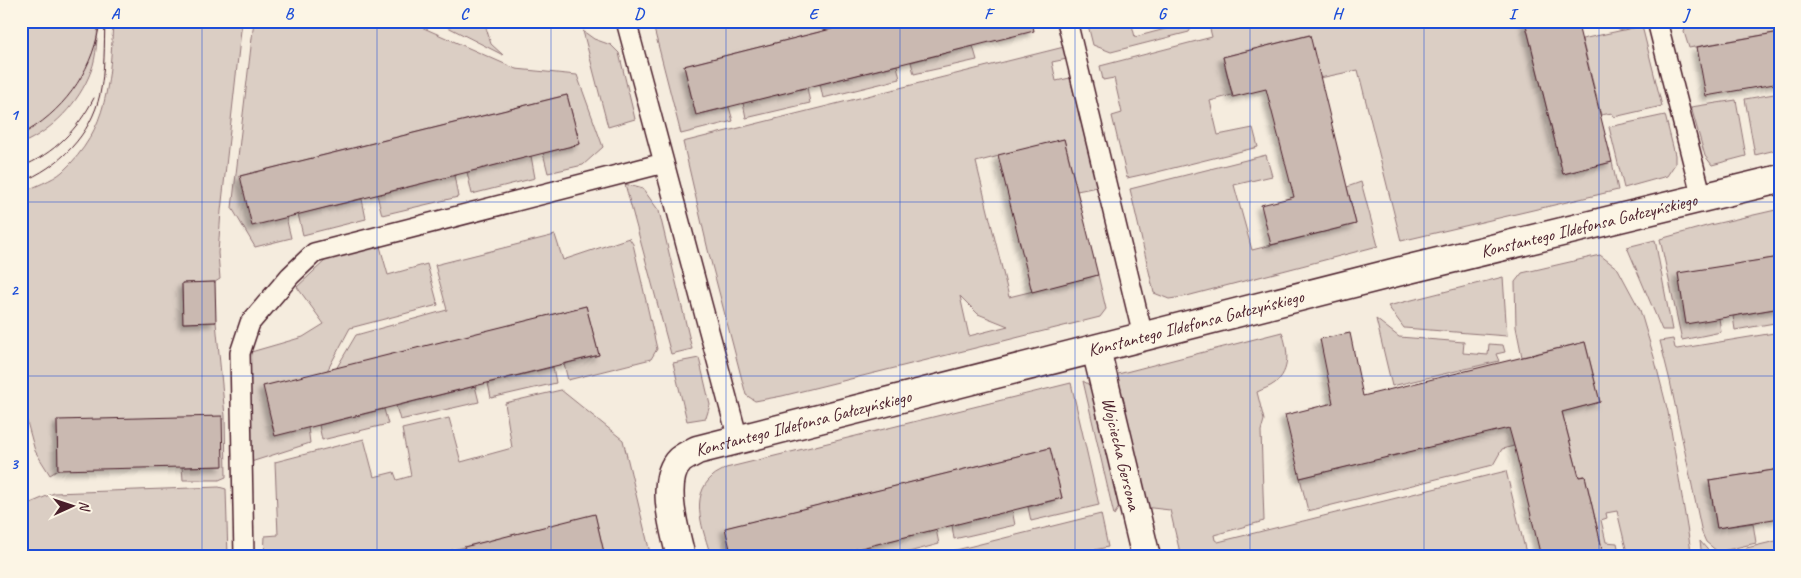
<svg xmlns="http://www.w3.org/2000/svg" width="1801" height="578" viewBox="0 0 1801 578" font-family="Caveat,sans-serif">
<style>
.green{fill:#dbcec4;stroke:#927678;fill-rule:evenodd}
.building{fill:#cab9b1;stroke:#4a1f2b;filter:url(#shadow)}
.lines{fill:none;stroke-linecap:round;stroke-linejoin:round}
.lane-casing{stroke:#4a1f2b;stroke-width:22}
.street-casing{stroke:#4a1f2b;stroke-width:31}
.lane{stroke:#fcf5e5;stroke-width:19}
.street{stroke:#fcf5e5;stroke-width:28}
.tram{stroke:#4a1f2b;stroke-width:1}
.grid{fill:none;stroke:#1d4ed8;stroke-width:1;stroke-opacity:0.55}
.labels{text-anchor:middle;dominant-baseline:central;stroke-width:4;stroke-linejoin:round;paint-order:stroke}
.street-label{font-size:18px;fill:#4a1f2b;stroke:#fcf5e5}
.neatline{fill:none;stroke:#1d4ed8;stroke-width:2}
.grid-label{font-size:16px;text-anchor:middle;font-weight:bold;fill:#1d4ed8}
</style>
<defs>
<filter id="shadow"><feDropShadow dx="-4.5" dy="4.5" stdDeviation="2.5" flood-color="#0004"/></filter>
</defs>
<rect width="100%" height="100%" fill="#f5ecde"/>
<filter id="ink" filterUnits="userSpaceOnUse"><feTurbulence type="fractalNoise" baseFrequency=".02" numOctaves="2"/><feDisplacementMap in="SourceGraphic" scale="10" xChannelSelector="R" yChannelSelector="G"/><feConvolveMatrix kernelMatrix="1 2 1 2 8 2 1 2 1" color-interpolation-filters="sRGB"/></filter>
<g filter="url(#ink)">
<path class="green" d="M21,21h77c-1,16 -1,35 -7,50 -12,32 -38,59 -70,73z
M113,21h129l-21,190 -3,42 2,26 -5,3 -33,1 1,40 33,-1 9,94 1,61 -7,3h-36l-1,-13 40,-1 -165,-46 1,50 -8,5 -15,-24 -14,-51v-187l4,-5 -4,1v-16c12,-6 32,-13 41,-21 47,-43 48,-92 51,-151z
M254,21h154l108,48 61,6 26,72 -20,18 -35,8 -5,-20 37,-9 -13,-49 -327,81 46,41 5,21 -36,9 -23,-39z
M436,21h48l7,23 12,11z
M652,21h211l-179,45 12,49 33,-8 4,14 -52,13z
M1087,21h44l4,16 49,-13v-3h11l-6,11 -78,20 -18,-7z
M1208,21h317l38,153 49,-12 6,28 -217,51 -43,-171 -38,8 -11,-43 -86,22 9,38 -22,6 8,34 35,-7 5,19 -113,28v-1l-18,4 -15,-62 10,-3 -8,-35 -11,2 -3,-14 112,-29z
M1688,21h92v11l-91,16 -5,-16z
M1642,26l20,80 -48,11 -2,-4 -11,2 -19,-76z
M583,31l11,8 17,6 8,8 16,66 -27,8z
M973,46l4,14 -63,14 -3,-12z
M1068,46l4,12 -20,4 4,19 14,-3 27,109 -20,4 -13,-52 -88,23 33,135 89,-22 8,34 -6,8 -318,79 -27,5 -9,-6 -38,-145 -25,-108zM960,296l18,18 30,12 -39,10z
M897,65l3,14 -77,19 -3,-14z
M807,87l3,16 -64,15 -3,-15z
M1780,93v56l-25,6 -10,-56z
M1736,100l10,56 -34,9 -7,-9 -14,-49z
M1665,115l10,40v9l-8,12 -43,12 -15,-61z
M1266,155l6,21 -38,9 18,65 104,-26 -9,-37 14,-5 17,64 -195,51 -14,2 -15,-6 -24,-104z
M531,156l4,22 -63,16 -5,-22z
M454,175l4,22 -76,18 -5,-20z
M625,184l18,5 16,22 33,138 -21,5z
M362,199l4,20 -63,16 -5,-21z
M1780,209v48l-102,17 8,49 33,-5 2,14 -39,8 -22,-101 50,-14z
M555,235l8,25 66,-22 4,6 24,105 -6,10 -83,21 -4,-16 35,-9 -13,-49 -250,63 20,-34 91,-25 -12,-45z
M1655,240l17,90h-10l-35,-83z
M379,243l9,32 39,-11 11,41 -88,23 -23,43 -19,56 2,16 -59,19 -2,-88 2,-22 52,-15 21,-13 -27,-37 31,-29z
M1600,255l18,14 22,41 14,47 14,55 24,145h-64l-11,-46 -11,2 1,5 -6,2 5,22 11,1 3,14h-16l-19,-81 -6,1 -17,-65 38,-10 -15,-60 -63,15 -6,-30 -1,-45 7,-9z
M1503,277l4,59 -103,-8 -16,-22z
M1780,308v14l-45,8 -2,-14z
M1376,319l23,18 65,5 -1,11 25,2 1,-11 14,1 2,7 -9,2 3,7 -107,25z
M1282,332c6,17 9,39 -7,51 -5,4 -12,6 -18,9l7,28 -3,11 3,90 -50,14 1,5 3,2 288,-71 21,86h-346l-11,-47 -27,-3 -30,-127 5,-6z
M1780,332v137l-71,11 8,48 36,-5 3,20 -38,9 -12,-10 -4,-9 -32,-152 -10,-40 13,-2 2,9 2,1z
M699,358l11,47 -4,13 -19,3 -14,-58z
M553,367l3,16 -65,15 -3,-15z
M1083,381l5,3 8,9 25,111 -7,11z
M1071,383l28,122 -68,16 -3,-14 34,-9 -12,-50 -324,80 6,29h-21c-7,-26 -23,-60 2,-81 3,-3 9,-5 13,-8z
M475,386l4,16 -79,18 -4,-14z
M561,390l62,50 28,117h-46l-10,-42 -171,42h-160l1,-21 13,-1 -3,-73 89,-23 10,38 20,-5 3,8 14,-4 -9,-47 47,-11 12,44 51,-14 -7,-45z
M384,409l4,15 -66,16 -3,-15z
M1510,427l4,19 -12,3 -9,16 -185,46 -8,-33z
M219,487l7,2 2,68h-207v-50l33,-14z
M1012,510l3,15 -61,14 -2,-14z
M1101,514l7,33 -32,7v3h-148z
M936,529l3,15 -49,13h-27l-2,-9z
M1780,540v17h-78l-2,-16 13,15z"/>
<path class="building" d="M863,21h169l2,10 -338,84 -12,-49z
M1525,21h52l35,141 -49,12z
M1780,32v51l-74,13 -9,-49z
M1310,35l46,189 -85,21 -10,-40 33,-8 -28,-108 -33,8 -10,-40z
M567,95l13,49 -328,82 -12,-50z
M1064,139l34,136 -66,17 -34,-137z
M1780,257v51l-94,16 -8,-51z
M215,282l1,40 -33,1 -1,-40z
M586,306l13,49 -324,81 -12,-50z
M1350,333l13,63 222,-54 15,60 -38,10 17,65 6,-1 19,81h-63l-25,-104 -7,-25 -209,50 -15,-63 48,-12 -13,-64z
M222,416l1,50 -165,4 -1,-50z
M1050,448l12,50 -237,59h-93l-7,-29z
M1780,469v49l-63,10 -8,-48z
M595,514l10,43h-140l-1,-10z"/>
<g class="lines">
<g class="lane-casing">
<path id="lane" d="M626,21l112,418
M1067,21l76,315
M1657,21l45,177
M244,557l-4,-204 10,-30 40,-47 24,-23 350,-90"/>
</g>
<g class="street-casing">
<g id="street">
<path id="s1" d="M1096,349l50,208"/>
<path id="s2" d="M681,557c-6,-25 -22,-77 -1,-97 5,-4 12,-7 17,-10l704,-179 379,-92"/>
</g>
</g>
<use href="#lane" class="lane"/>
<use href="#street" class="street"/>
<path class="tram" d="M21,135c41,-22 70,-61 78,-107
M21,167c33,-13 57,-38 73,-69
M21,182c38,-15 70,-47 79,-88 5,-23 4,-49 5,-73"/>
</g>
</g>
<path class="grid" d="M202,21v536M377,21v536M551,21v536M726,21v536M900,21v536M1075,21v536M1250,21v536M1424,21v536M1599,21v536M21,202h1759M21,376h1759"/>
<g class="labels">
<g class="street-label">
<text stroke="none"><textPath href="#s2" startOffset="1040">Konstantego Ildefonsa Gałczyńskiego</textPath></text>
<text stroke="none"><textPath href="#s2" startOffset="635">Konstantego Ildefonsa Gałczyńskiego</textPath></text>
<text stroke="none"><textPath href="#s2" startOffset="230">Konstantego Ildefonsa Gałczyńskiego</textPath></text>
<text stroke="none"><textPath href="#s1" startOffset="108">Wojciecha Gersona</textPath></text>
</g>
</g>
<rect width="1801" height="578" fill="none" stroke="#fcf5e5" stroke-width="55"/>
<g transform="translate(72 506) rotate(87)" stroke="#fcf5e5" stroke-width="4" paint-order="stroke">
<path d="M0-4L9 19L0 12L-9 19Z" fill="#4a1f2b"/>
<text y="-8" font-size="14" font-weight="bold" text-anchor="middle" fill="#4a1f2b">N</text>
</g>
<rect x="28" y="28" width="1746" height="522" class="neatline"/>
<g class="grid-label">
<text x="115" y="19">A</text>
<text x="289" y="19">B</text>
<text x="464" y="19">C</text>
<text x="639" y="19">D</text>
<text x="813" y="19">E</text>
<text x="988" y="19">F</text>
<text x="1162" y="19">G</text>
<text x="1337" y="19">H</text>
<text x="1512" y="19">I</text>
<text x="1686" y="19">J</text>
<text x="14" y="120">1</text>
<text x="14" y="295">2</text>
<text x="14" y="469">3</text>
</g>
</svg>
